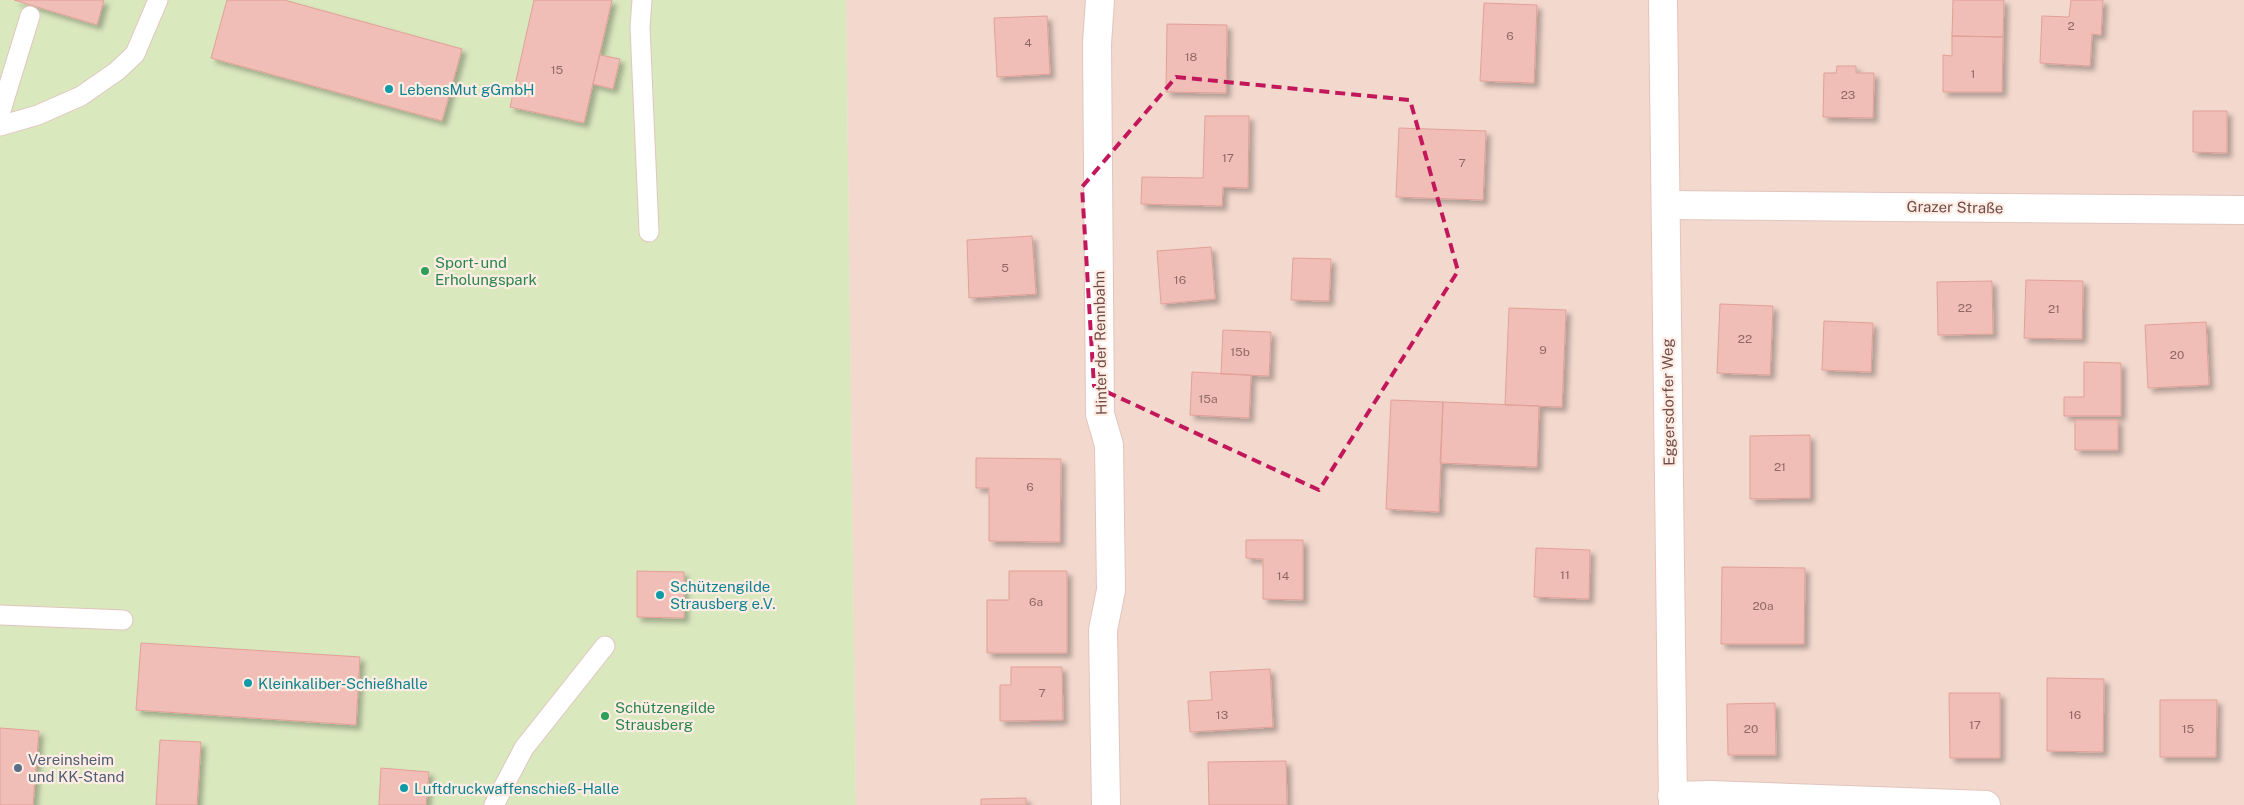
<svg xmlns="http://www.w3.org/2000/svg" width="2244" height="805" viewBox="0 0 2244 805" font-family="'Public Sans',sans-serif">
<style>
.residential{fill:#f3d8cd}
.green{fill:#dae8be}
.building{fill:#f0beb7;stroke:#e2a097;filter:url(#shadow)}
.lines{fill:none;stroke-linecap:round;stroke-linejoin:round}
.service-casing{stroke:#e1c5be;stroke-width:21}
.minor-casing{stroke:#e1c5be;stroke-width:30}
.secondary-casing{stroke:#e6c3bb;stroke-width:30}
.service{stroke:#fff;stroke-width:19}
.minor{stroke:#fff;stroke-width:28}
.secondary{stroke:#fff;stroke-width:28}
.marked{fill:none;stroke:#c2185b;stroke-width:4;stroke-dasharray:10 6;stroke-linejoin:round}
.culture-dot{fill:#0f9aa8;stroke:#ffede4;stroke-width:2}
.leisure-dot{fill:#2e9e5b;stroke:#ffede4;stroke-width:2}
.service-dot{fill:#5c6f8a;stroke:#ffede4;stroke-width:2}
.labels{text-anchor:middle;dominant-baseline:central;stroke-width:4.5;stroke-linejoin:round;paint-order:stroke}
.number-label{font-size:12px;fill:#916863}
.culture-label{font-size:15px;fill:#0d838f;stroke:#ffede4;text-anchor:start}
.street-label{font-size:15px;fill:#714b47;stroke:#ffede4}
.leisure-label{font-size:15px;fill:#27864d;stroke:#ffede4;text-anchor:start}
.service-label{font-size:15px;fill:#4e5e75;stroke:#ffede4;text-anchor:start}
</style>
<defs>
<filter id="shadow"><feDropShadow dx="4.5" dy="4.5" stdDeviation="2.5" flood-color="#0004"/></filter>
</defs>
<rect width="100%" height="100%" fill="#fbe8de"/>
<path class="residential" d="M846,0h1398v805h-1388z"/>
<path class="green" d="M0,0h846l10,805h-856z"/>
<path class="building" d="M14,0h90l-7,25z
M227,0h57l178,49 -20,72 -231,-63z
M534,0h78l-28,123 -74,-16z
M1953,0h51l-1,37 -51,-1z
M2071,0h32l-2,35 -9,-1 -2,32 -50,-3 2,-47 27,1z
M1484,3l53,2 -3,78 -54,-2z
M1047,16l3,58 -53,3 -3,-59z
M1167,24l60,1 -1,68 -60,-1z
M1952,36l51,1 -1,55h-59v-37l9,1z
M600,55l20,4 -7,30 -20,-5z
M1837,66h19v7h18l-1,45 -50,-1 1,-44h12z
M2193,111h34v42l-34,-1z
M1205,116h44l-1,72 -25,-1 -1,19 -81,-2 1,-27 61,1z
M1399,128l87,3 -3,69 -87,-3z
M1032,236l4,58 -67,4 -2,-58z
M1211,247l4,52 -54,5 -4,-53z
M1293,258l38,1 -2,42 -38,-1z
M2026,280l57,1 -1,58 -58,-1z
M1992,281l1,53 -55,1 -1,-53z
M1720,304l53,2 -3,69 -53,-2z
M1509,308l57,2 -4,97 -57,-2z
M1824,321l49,2 -2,49 -49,-2z
M2206,322l3,63 -61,3 -3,-63z
M1223,330l48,2 -2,44 -48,-2z
M2084,362l37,1v53h-57v-19h20z
M1192,372l59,3 -2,43 -59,-3z
M1391,400l52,2 -4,110 -53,-3z
M1443,402l96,4 -2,61 -97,-4z
M2075,420h43v30h-43z
M1810,435v63l-60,1v-63z
M976,458l85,1 -1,83 -71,-1v-53h-13z
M1246,540h57v60l-40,-1v-40l-17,-1z
M1536,548l54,2 -1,49 -55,-2z
M1722,567l83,1 -1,76h-83z
M637,571l47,1v46l-47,-1z
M1009,571h58v82h-80v-53h22z
M141,643l219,14 -4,68 -220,-15z
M1011,667h51l1,53 -63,1v-36h11z
M1270,669l3,58 -83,5 -2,-31 24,-1 -2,-28z
M2047,678l57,1 -1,73 -56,-1z
M1949,693h51v65h-50z
M2160,700h57l-1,57h-56z
M1775,703l1,52h-48l-1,-51z
M0,728l39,3 -6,74h-33z
M160,740l41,2 -4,63h-41z
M1286,761l1,44h-78l-1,-43z
M381,768l48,4 -3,33h-47z
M1026,798v7h-45v-6z"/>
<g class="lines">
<g class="service-casing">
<path id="service" d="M642,0l-2,27 9,205
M0,114l30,-98
M0,126l38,-11 43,-19 36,-25 18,-17 23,-54
M0,615l123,5
M494,805l30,-57 81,-102"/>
</g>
<g class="minor-casing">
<path id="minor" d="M1100,0l-3,44 3,370 9,31 2,145 -8,40 3,175
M1666,205l578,5
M1672,796l38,-1 276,10"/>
</g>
<g class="secondary-casing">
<path id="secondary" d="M1663,0l10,805"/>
</g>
<use href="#service" class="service"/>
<use href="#minor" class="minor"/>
<use href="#secondary" class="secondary"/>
</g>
<path class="marked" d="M1176,77l234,23 48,171 -139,219 -225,-104 -12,-199z"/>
<g class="culture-dot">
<circle cx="389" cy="89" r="5"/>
<circle cx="660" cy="595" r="5"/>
<circle cx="248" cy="683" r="5"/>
<circle cx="404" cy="788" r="5"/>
</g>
<g class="leisure-dot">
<circle cx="425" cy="271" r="5"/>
<circle cx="605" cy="716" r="5"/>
</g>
<circle class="service-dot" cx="18" cy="768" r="5"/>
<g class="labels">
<g class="number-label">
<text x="2071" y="26">2</text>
<text x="1510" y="36">6</text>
<text x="1028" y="43">4</text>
<text x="1191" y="57">18</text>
<text x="557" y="70">15</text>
<text x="1973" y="74">1</text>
<text x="1848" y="95">23</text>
<text x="1228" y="158">17</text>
<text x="1462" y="163">7</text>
<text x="1005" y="268">5</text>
<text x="1180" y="280">16</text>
<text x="1965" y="308">22</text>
<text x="2054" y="309">21</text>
<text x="1745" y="339">22</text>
<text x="1543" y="350">9</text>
<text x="1240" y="352">15b</text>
<text x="2177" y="355">20</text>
<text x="1208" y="399">15a</text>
<text x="1780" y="467">21</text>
<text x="1030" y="487">6</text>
<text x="1565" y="575">11</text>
<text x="1283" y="576">14</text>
<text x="1036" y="602">6a</text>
<text x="1763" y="606">20a</text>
<text x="1042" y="693">7</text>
<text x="1222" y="715">13</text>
<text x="2075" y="715">16</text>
<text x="1975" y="725">17</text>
<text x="1751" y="729">20</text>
<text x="2188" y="729">15</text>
</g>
<g class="culture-label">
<text x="399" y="89">LebensMut gGmbH</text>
<text x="670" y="586">Schützengilde<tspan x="670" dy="17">Strausberg e.V.</tspan></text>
<text x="258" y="683">Kleinkaliber-Schießhalle</text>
<text x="414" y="788">Luftdruckwaffenschieß-Halle</text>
</g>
<g class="street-label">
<text transform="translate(1955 207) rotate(1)">Grazer Straße</text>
<text transform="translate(1100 343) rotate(-91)">Hinter der Rennbahn</text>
<text transform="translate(1668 402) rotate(-91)">Eggersdorfer Weg</text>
</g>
<g class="leisure-label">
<text x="435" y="262">Sport- und<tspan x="435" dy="17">Erholungspark</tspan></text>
<text x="615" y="707">Schützengilde<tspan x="615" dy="17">Strausberg</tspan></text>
</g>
<g class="service-label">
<text x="28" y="759">Vereinsheim<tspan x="28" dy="17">und KK-Stand</tspan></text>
</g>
</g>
</svg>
